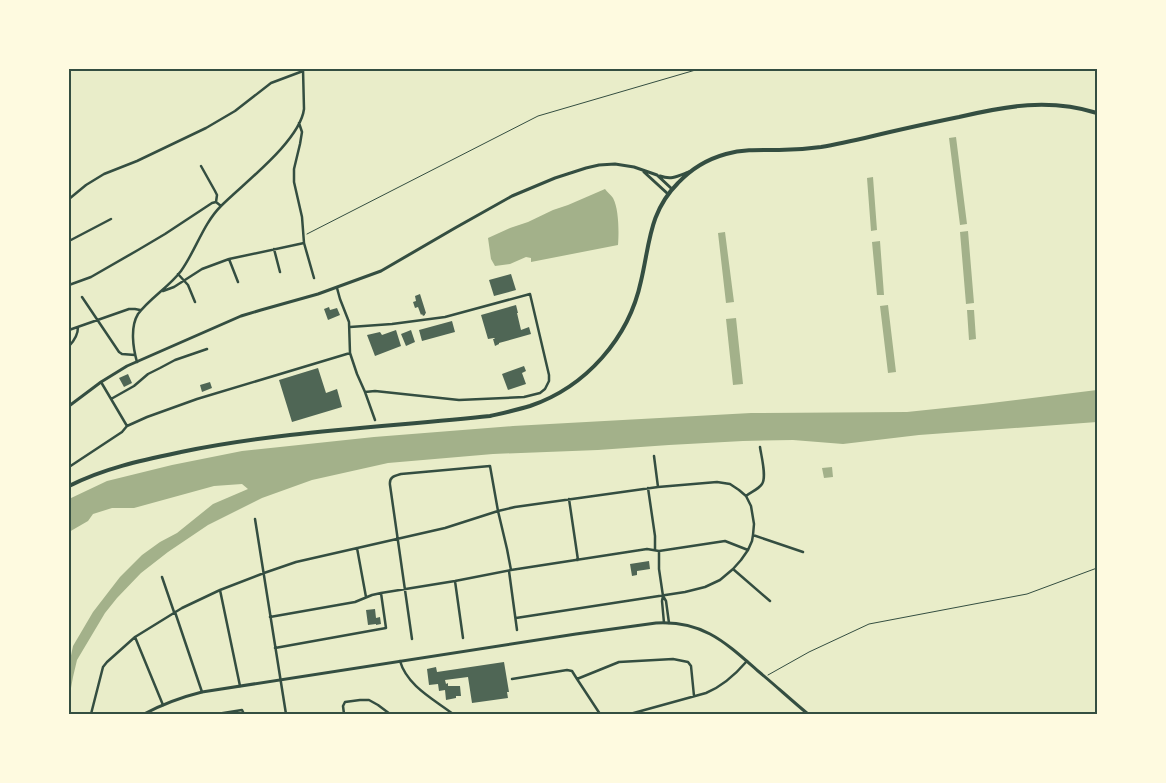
<svg xmlns="http://www.w3.org/2000/svg" width="1166" height="783" viewBox="0 0 1166 783" font-family="'Noto Sans',sans-serif">
<style>
.water{fill:#a3b18a}
.building{fill:#4f6655}
.lines{fill:none;stroke-linecap:round;stroke-linejoin:round}
.path{stroke:#344e41;stroke-width:1}
.minor{stroke:#344e41;stroke-width:2.5}
.tertiary{stroke:#344e41;stroke-width:3}
.primary{stroke:#344e41;stroke-width:4}
.neatline{fill:none;stroke:#344e41;stroke-width:2}
</style>
<rect width="100%" height="100%" fill="#e9edc9"/>
<path class="water" d="M956,137l11,87 -7,1 -11,-87z
M873,177l4,53 -6,1 -4,-53z
M605,189c2,3 6,6 8,9 6,11 6,35 5,47l-87,17v-4l-5,-1 -16,7 -15,2 -4,-7 -3,-21 22,-10 18,-6 25,-12 15,-5z
M968,231l6,72 -8,1 -6,-72z
M725,232l9,70 -8,1 -8,-70z
M880,241l4,54h-7l-5,-53z
M888,305l8,67 -8,1 -8,-67z
M967,310h7l2,29 -7,1z
M736,318l7,66 -10,1 -7,-66z
M1097,390v32l-178,13 -76,9 -50,-4 -50,1 -74,4 -71,5 -105,4 -105,9 -76,17 -50,18 -54,27 -40,27 -27,21 -24,25 -12,15 -28,47 -4,17 -2,11 -2,4v-27l4,-19 20,-34 27,-35 22,-22 18,-13 17,-9 36,-29 35,-15 -6,-5 -28,2 -80,22h-22l-19,6 -5,7 -19,11v-33l38,-18 65,-16 70,-14 132,-14 139,-11 238,-13 156,-1 76,-8z
M832,467l1,10 -9,1 -2,-10z"/>
<path class="building" d="M511,274l5,16 -22,6 -5,-16z
M420,294l6,19 -1,1v1l-2,1 -1,-2 -1,1 -3,-8 -3,1 -2,-6 3,-1 -1,-5z
M516,305l2,8h-1l4,17 8,-3 2,7 -32,9v1l-4,2 -2,-7h2l-1,-1 -6,1 -7,-24z
M329,307l1,3 7,-2 3,7 -12,5 -4,-11z
M452,321l3,11 -33,9 -3,-11z
M396,330l5,16 -26,10 -8,-21 13,-3 2,3z
M411,330l4,12 -9,4 -5,-12z
M524,366l2,5 -4,2 4,11 -18,6 -6,-16z
M318,368l8,25 11,-4 5,18 -50,15 -13,-42z
M128,374l4,9 -8,4 -5,-9z
M210,382l2,6 -10,4 -2,-7z
M649,561l1,8 -13,2v4l-5,1 -2,-12z
M375,609l1,9 4,-1 1,7 -5,1v-1l-8,1 -2,-15z
M504,662l5,30h-2l1,6 -36,5 -4,-26 -23,3 1,4 2,-1v3h12l1,10h-5v2l-10,2 -1,-10 -6,1 -1,-7 -9,1 -2,-16 9,-2 1,5z"/>
<g class="lines">
<path class="path" d="M307,234l231,-118 161,-47
M768,675l41,-23 60,-28 158,-30 70,-26"/>
<path class="minor" d="M299,123l3,9 -2,12 -6,25v13l8,35 2,26 10,35
M201,166l14,25 2,4 -1,7
M69,199l17,-14 18,-11 33,-13 69,-33 29,-17 36,-28 32,-12
M69,241l42,-22
M274,249l6,23
M229,259l9,23
M178,274l10,11 7,17
M69,285l22,-8 47,-27 27,-16 47,-31 4,-1 5,4
M337,288l3,11 9,23 1,31 7,21 8,18 10,28
M163,291l11,-4 28,-18 27,-10 75,-16
M82,297l37,55 3,2 13,1
M350,327l42,-3 53,-7 85,-23 19,81v6l-4,8 -5,4 -16,4 -65,3 -84,-9 -10,1
M69,330l60,-21h6l5,1
M69,346c6,-6 9,-11 9,-19
M137,362c-4,-14 -7,-35 1,-48 12,-16 31,-27 43,-43 15,-21 22,-47 40,-65 23,-23 79,-65 83,-97l-1,-40
M101,382l26,44
M111,399l23,-13 14,-12 12,-6 15,-8 32,-11
M654,456l4,31
M69,467l53,-35 5,-6 20,-9 50,-18 153,-46
M648,488l7,48v13
M746,496c5,-4 13,-7 16,-12 5,-7 -1,-29 -2,-37
M569,499l9,61
M255,519l31,195
M753,535l50,17
M357,548l9,49
M659,551v18l4,27
M733,569l37,32
M509,571l8,59
M162,577l12,35
M455,581l8,57
M220,590l20,96
M175,612l27,80
M270,617l85,-15 17,-7 9,-2 74,-12 56,-11 136,-21 12,2 66,-10 23,9
M664,623l-2,-22 1,-5 3,5 3,22
M135,637l28,68
M412,639l-22,-154c-1,-8 4,-9 11,-11l89,-8 8,45 9,38 4,21
M275,648l111,-20 -5,-35
M400,661c7,25 35,39 53,53
M512,679l55,-9 5,1 5,8
M91,714l12,-47 4,-5 28,-25 47,-29 38,-18 44,-17 32,-11 149,-34 53,-17 17,-4 143,-20 59,-5 13,2 9,6 7,6 5,10 3,18 -1,11 -1,6 -4,9 -7,10 -8,9 -13,11 -15,7 -20,5 -169,26
M217,714l25,-4 2,4
M344,714l-1,-8 2,-4 15,-2h9l9,5 12,9
M600,714l-23,-35 42,-17 54,-3 15,3 3,4 3,30
M630,714l76,-21c17,-7 29,-18 41,-32"/>
<path class="tertiary" d="M644,172l24,22
M660,176c12,4 18,0 29,-4
M69,406l32,-24 26,-16 114,-50 20,-6 57,-16 63,-23 74,-43 57,-32 43,-18 31,-10 13,-3 16,-1 19,3 23,8 15,14
M144,714c19,-10 38,-17 58,-22l374,-58 80,-11c46,-3 69,19 102,48 17,14 33,29 50,43"/>
<path class="primary" d="M69,486c35,-18 74,-26 112,-34 102,-21 206,-25 309,-36 13,-3 27,-6 40,-10 56,-19 99,-68 111,-125 9,-38 8,-69 37,-98 13,-14 30,-24 48,-29 18,-5 36,-4 53,-4 14,0 28,-1 42,-3 18,-3 35,-7 52,-11 29,-7 57,-13 86,-19 47,-11 90,-19 138,-4"/>
</g>
<rect width="1166" height="783" fill="none" stroke="#fefae0" stroke-width="140"/>
<rect x="70" y="70" width="1026" height="643" class="neatline"/>
</svg>
